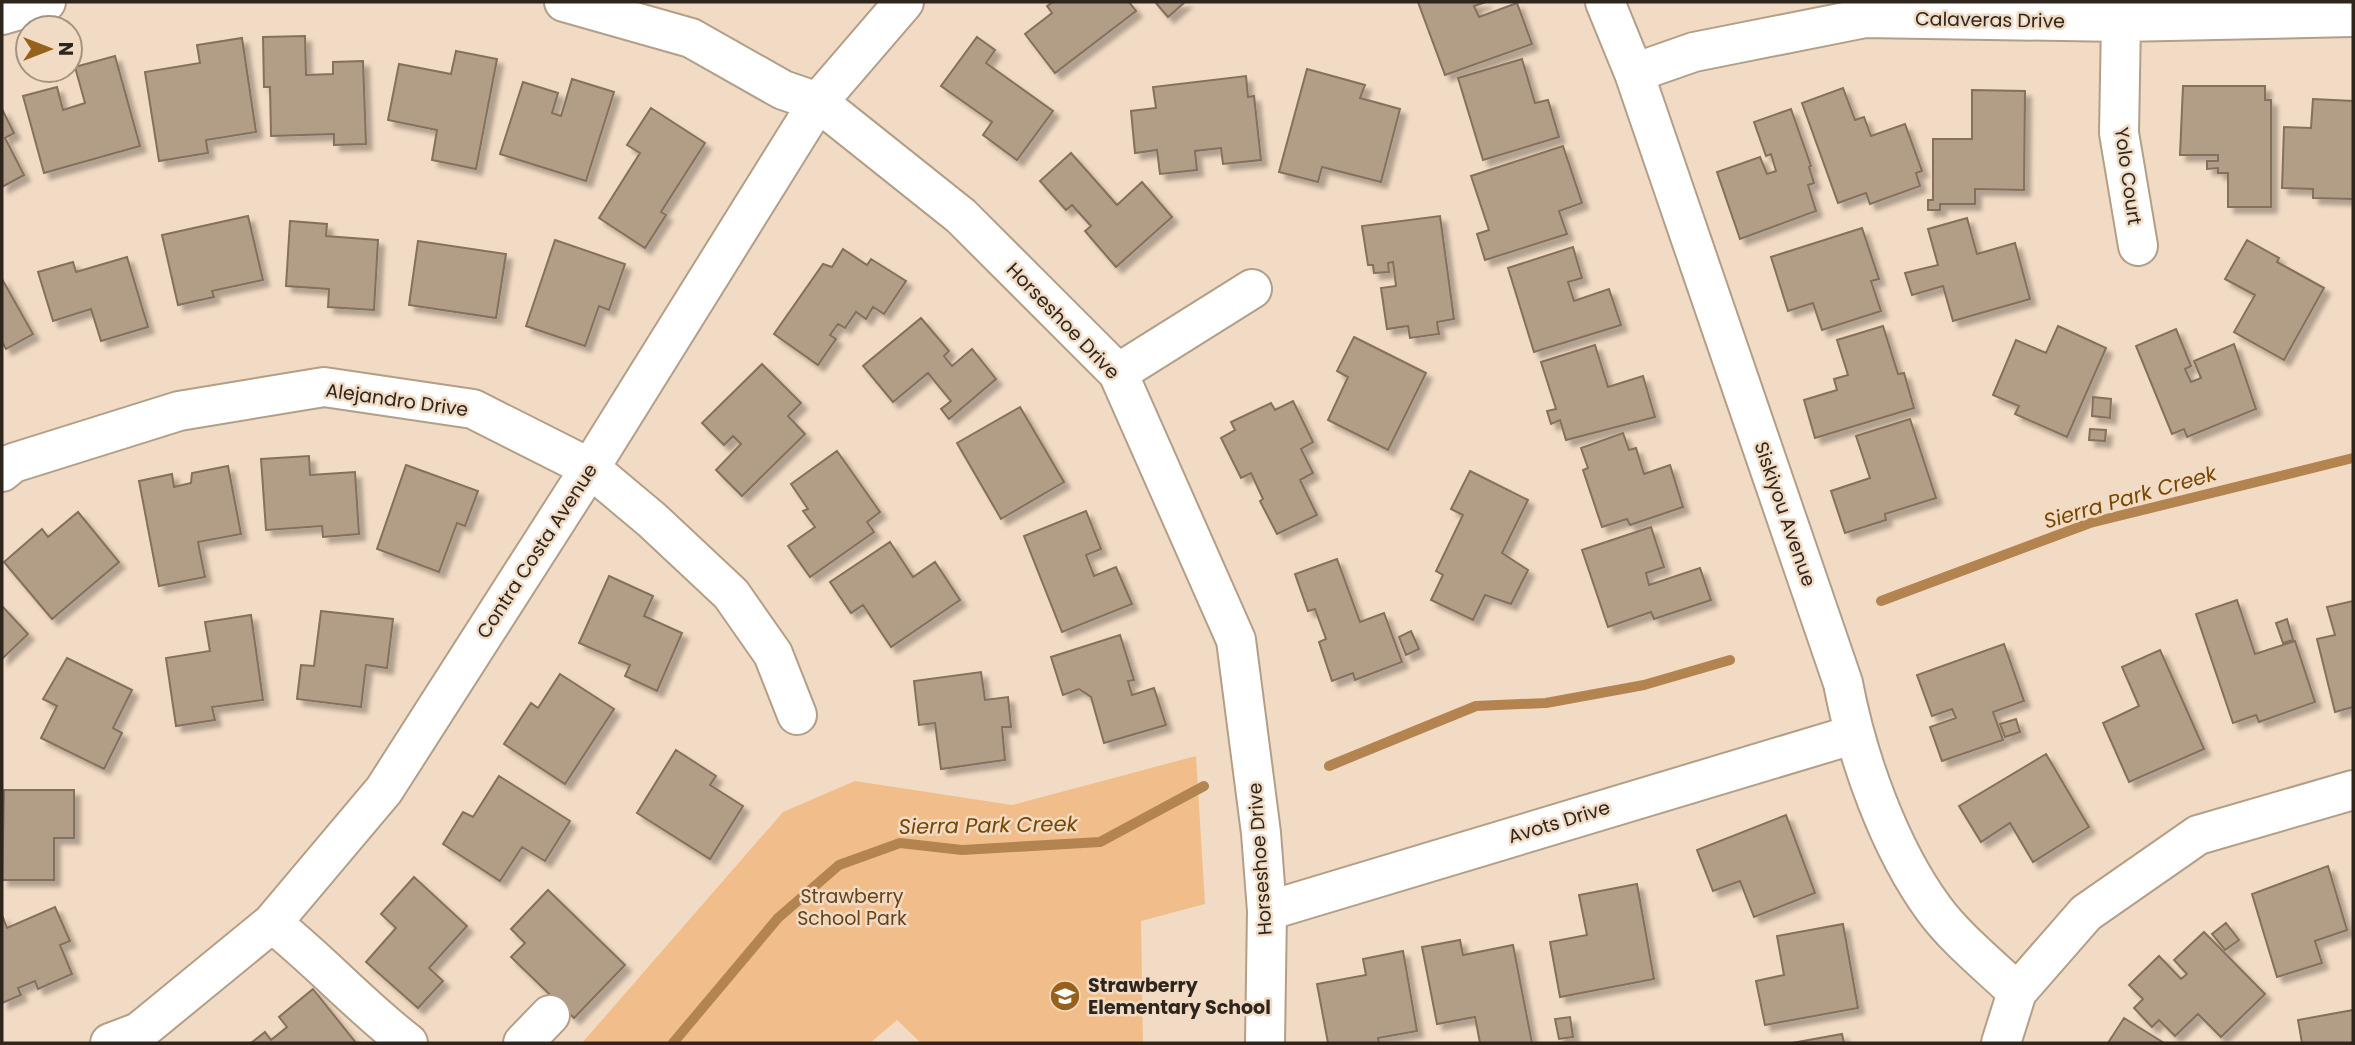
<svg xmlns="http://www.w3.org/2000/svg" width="2355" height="1045" viewBox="0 0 2355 1045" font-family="Poppins,sans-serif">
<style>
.green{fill:#f1be8b}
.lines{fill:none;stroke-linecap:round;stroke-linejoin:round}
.stream{stroke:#b48450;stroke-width:10}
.building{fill:#b29d87;stroke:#84705b;stroke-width:2;filter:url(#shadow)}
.minor-casing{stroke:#b39e88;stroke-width:42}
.minor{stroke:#fff;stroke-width:38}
.labels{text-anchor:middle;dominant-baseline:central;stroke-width:5;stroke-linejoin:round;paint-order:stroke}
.street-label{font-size:19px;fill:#2e261d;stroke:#f2dbc4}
.park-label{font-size:19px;fill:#65421a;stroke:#f2dbc4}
.poi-label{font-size:19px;font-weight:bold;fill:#2e261d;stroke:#f2dbc4;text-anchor:start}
.water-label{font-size:21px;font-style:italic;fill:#754601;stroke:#f2dbc4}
</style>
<defs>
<filter id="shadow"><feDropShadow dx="6" dy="6" stdDeviation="2" flood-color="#0004"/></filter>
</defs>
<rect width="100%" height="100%" fill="#f2dbc4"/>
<path class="green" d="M1196,756l9,148 -64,17 2,122h-222l-24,-23 -27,23h-288l201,-231 72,-31 157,24z"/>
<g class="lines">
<path class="stream" d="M1881,601l209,-78 263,-65
M1329,766l147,-60 70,-3 98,-18 86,-25
M673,1043l105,-125 61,-53 61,-22 62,7 138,-8 104,-56"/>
</g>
<path class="building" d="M1053,2h76l7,9 -81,62 -30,-39 27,-21 -5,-7z
M1155,2h30l-17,15z
M1418,2h68l-12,4 5,11 38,-14 15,41 -87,31z
M305,36l1,39 27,-1v-12l30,-1 3,83 -32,1v-11l-63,2 -1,-49h-6l-1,-50z
M977,37l18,13 -9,13 67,48 -36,49 -34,-25 9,-13 -51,-36z
M242,38l14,94 -50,8 2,13 -49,8 -14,-89 55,-9 -3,-18z
M456,51l41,8 -21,110 -44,-9 5,-30 -49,-10 11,-56 52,10z
M115,56l25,90 -96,27 -21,-77 34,-9 6,23 22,-7 -10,-36z
M1522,59l13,44 13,-3 11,37 -76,23 -25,-82z
M1307,69l58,16 -5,13 40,11 -19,73 -59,-15 -4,15 -39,-10z
M1246,76l2,21 6,-1 7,64 -38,4 -2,-16 -26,3 2,19 -37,4 -3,-24 -22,3 -4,-42 25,-3 -3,-21z
M572,79l42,13 -28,89 -86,-27 23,-72 35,11 -6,20 9,3z
M2183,86h82v14h6v107h-43v-34h-10v-5l-11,1v-8h11v-6h-38z
M1843,88l12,32 9,-3 7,19 34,-12 17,47 -6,2 4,13 -50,18 -4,-11 -28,10 -36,-100z
M1972,90l53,1 -1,99 -49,-1v15h-35v6h-12v-10h5v-61h39z
M2313,99l40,2v98l-40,-1v-9l-31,-1 2,-61 27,1z
M651,108l54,35 -44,69 5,3 -21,33 -46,-30 41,-65 -13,-8z
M2,109l12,24 -9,5 19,37 -22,12z
M1791,109l20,57 -2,1 5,16 -6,2 8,26 -76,28 -23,-67 43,-15 7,17 9,-3 -5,-17 -5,2 -12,-34z
M1563,146l19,57 -23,8 8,23 -82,26 -8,-26 12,-4 -18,-54z
M1071,153l46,52 25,-23 30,35 -56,50 -31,-36 6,-5 -19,-21 -6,5 -26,-29z
M248,216l15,64 -51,11 2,6 -36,8 -16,-70z
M1440,216l14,103 -17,3 2,12 -29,4 -2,-12 -21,3 -6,-41 15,-2 -3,-24 -5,1 1,9 -15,1 -1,-8h-5l-6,-39z
M1967,218l10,36 38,-11 15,56 -77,22 -10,-35 -31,9 -7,-22 33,-8 -10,-36z
M290,221l37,3 -1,12 52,4 -4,70 -46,-3 1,-18 -43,-3z
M1862,228l17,51 -8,2 10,30 -59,19 -9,-27 -25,8 -17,-54z
M555,240l70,24 -16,46 -10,-4 -14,40 -59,-20z
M2247,240l32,18 -2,4 47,26 -40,72 -50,-28 21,-37 -30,-16z
M418,241l88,13 -10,64 -87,-13z
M1573,247l9,31 -14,4 6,19 35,-12 12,36 -87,27 -26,-84z
M843,249l24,16 4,-6 35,22 -22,33 -11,-7 -7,12 -10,-7 -11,16 -7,-4 -8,11 6,4 -18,26 -44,-31 49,-70 9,3z
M127,257l21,70 -47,14 -10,-32 -38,12 -15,-49 35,-10 3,10z
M2,279l31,55 -27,15 -4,-7z
M921,318l28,33 -5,5 8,10 20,-17 24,30 -47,40 -8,-10 10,-8 -23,-28 -35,29 -30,-36z
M1883,326l15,48 6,-1 10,35 -99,30 -11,-38 33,-10 -3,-11 14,-4 -11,-35z
M2058,326l48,22 -39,89 -52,-23 4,-8 -26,-11 23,-55 30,13z
M2176,329l15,37 -6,3 6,13 10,-4 -7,-17 40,-17 22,65 -69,28 -3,-8 -12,5 -36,-88z
M1354,337l72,36 -38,77 -60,-30 20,-43 -11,-6z
M1595,345l13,42 35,-11 12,41 -89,23 -6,-20 -9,4 -4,-13 9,-2 -15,-47z
M762,364l39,39 -13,13 17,18 -63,62 -26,-26 25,-26 -8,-8 -9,9 -22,-22z
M2093,397l18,2 -1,19 -18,-2z
M1293,401l20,41 -12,7 12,24 -13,7 17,35 -40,19 -17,-33 3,-2 -12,-26 -10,5 -20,-40 14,-8 -4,-8 40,-19 4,7z
M1020,407l44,75 -63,37 -44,-76z
M1910,419l26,79 -51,16 1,6 -41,13 -14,-42 39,-13 -14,-42z
M2090,429l16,1 -1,11 -16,-1z
M1623,433l6,17 7,-2 8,26 26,-9 13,42 -53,18 -3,-6 -25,8 -19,-57 5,-2 -7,-20z
M837,451l43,61 -13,10 7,10 -64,45 -22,-31 27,-19 -12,-16 5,-2 -17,-25z
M309,456l1,19 45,-3 4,62 -36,3 -1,-11 -56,4 -5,-71z
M406,465l72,26 -13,35 -8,-3 -18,49 -62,-23z
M228,466l13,68 -43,8 7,35 -46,9 -20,-105 33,-7 2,13 17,-4 1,-10z
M1470,471l58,29 -26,53 26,17 -17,34 -26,-9 -12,25 -42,-20 12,-25 -7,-4 27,-56 -12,-6z
M1086,511l15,38 -15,6 8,21 22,-9 16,37 -70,28 -38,-96z
M78,512l41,50 -67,57 -48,-57 38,-33 6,8z
M1651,527l13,40 -18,6 3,12 51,-17 11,32 -57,19 -3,-7 -43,15 -26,-77z
M890,542l23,35 22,-15 25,38 -69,47 -28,-42 -12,8 -21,-31z
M1337,559l23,63 24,-9 18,49 -47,18 -2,-7 -21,8 -13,-39 7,-3 -11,-30 -7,2 -13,-37z
M609,576l44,20 -9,20 38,17 -25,58 -32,-15 5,-11 -51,-22z
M2237,600l18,54 40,-13 20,61 -56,20 -3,-7 -23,8 -37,-109z
M2353,601v106l-18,5 -18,-73 18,-4 -8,-28z
M2,606l26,28 -26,25z
M321,611l72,8 -6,49 -21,-3 -5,42 -64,-8 4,-34 13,1z
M251,615l12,85 -51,7 3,13 -39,6 -10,-68 44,-7 -5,-29z
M2287,619l6,21 -10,3 -7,-20z
M1411,631l8,18 -13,6 -7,-18z
M1120,635l14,45 -6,1 4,14 22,-7 12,37 -62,18 -13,-46 -12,-8 -16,6 -12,-38z
M2004,644l20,57 -31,11 10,28 -61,21 -12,-34 26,-9 -4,-9 -20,7 -15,-41z
M2160,650l44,99 -75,33 -26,-59 36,-17 -17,-39z
M67,658l65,32 -19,38 9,5 -18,36 -63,-31 16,-32 -14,-7z
M981,672l4,28 23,-3 3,30h-9l3,33 -64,9 -6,-46 -16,2 -5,-44z
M560,674l54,35 -49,75 -61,-40 27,-41 7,5z
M2016,719l4,13 -15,5 -5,-13z
M676,750l40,26 -6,9 33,21 -33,53 -73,-46z
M2046,754l43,73 -56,35 -23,-39 -29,19 -22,-36z
M499,776l71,45 -25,40 -23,-14 -22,34 -57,-37 20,-32 10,5z
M4,790h70v48h-20v42h-52z
M1786,815l29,78 -61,24 -14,-36 -27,10 -16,-41z
M2328,866l19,64 -32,11 7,22 -45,14 -25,-83z
M414,877l53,49 -38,42 14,13 -25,27 -52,-46 30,-34 -15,-14z
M1637,884l17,95 -94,18 -10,-55 37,-7 -8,-40z
M548,890l77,75 -51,53 -63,-61 14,-14 -14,-14z
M55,907l15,34 -10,4 12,29 -34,15 -3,-8 -17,7 3,7 -19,8v-88l5,13z
M2226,923l13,17 -14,10 -13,-16z
M1843,924l15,84 -93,17 -9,-44 28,-6 -7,-39z
M2204,932l61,62 -44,43 -23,-23 -23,22 -16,-16 -7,7 -18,-19 9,-9 -14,-14 30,-29 22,23 6,-5 -13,-14z
M1460,940l3,15 50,-10 19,98h-52l-5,-26 -38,7 -15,-77z
M1403,951l14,80 -39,7 1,5h-51l-11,-59 49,-9 -3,-16z
M313,989l43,54h-105l14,-11 6,8 16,-13 -8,-10z
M2353,1010v33h-51l-4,-23z
M1570,1017l3,20 -14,2 -4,-20z
M2124,1018l40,25h-56z
M1842,1034l2,9h-52z"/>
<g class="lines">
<g class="minor-casing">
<path id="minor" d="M564,2l127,36 92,52 35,12 143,114 157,157 118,267 25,193 6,78 -2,132
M1605,2l29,71 209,610c14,74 46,165 91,226 21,29 57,58 83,83
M2,15l44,-13
M2121,22l-2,111 19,113
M1634,73l60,-21 171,-34 256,4 232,-5
M1118,373l134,-84
M2,472l11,-9 166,-52 145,-24 149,22 117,59 62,52 79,74 42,60 24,61
M1267,911l585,-176
M272,923c48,38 88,83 136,120
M110,1043l29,-11 133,-109 112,-133 206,-322 228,-366 86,-100
M523,1043l27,-28
M2001,1043l16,-51 69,-79 112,-78 155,-45"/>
</g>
<use href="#minor" class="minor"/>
</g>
<defs>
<g id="school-disc" transform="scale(1.575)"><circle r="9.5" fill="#98611b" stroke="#f2dbc4"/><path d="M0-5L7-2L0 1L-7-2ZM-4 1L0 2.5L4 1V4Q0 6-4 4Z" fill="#fff"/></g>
</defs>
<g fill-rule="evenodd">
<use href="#school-disc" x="1065" y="996"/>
</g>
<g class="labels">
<g class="street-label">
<text transform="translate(1990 20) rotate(1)">Calaveras Drive</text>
<text transform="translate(2128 176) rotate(82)">Yolo Court</text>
<text transform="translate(1063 321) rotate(46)">Horseshoe Drive</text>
<text transform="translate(397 400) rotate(8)">Alejandro Drive</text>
<text transform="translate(1785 514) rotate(71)">Siskiyou Avenue</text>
<text transform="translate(537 551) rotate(-57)">Contra Costa Avenue</text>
<text transform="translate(1559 822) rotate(-17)">Avots Drive</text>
<text transform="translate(1260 859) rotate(-94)">Horseshoe Drive</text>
</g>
<g class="park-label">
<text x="852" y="896">Strawberry<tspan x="852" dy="22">School Park</tspan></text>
</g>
<g class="poi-label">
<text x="1088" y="985">Strawberry<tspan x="1088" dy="22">Elementary School</tspan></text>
</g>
<g class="water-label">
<text transform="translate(2130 497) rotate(-16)">Sierra Park Creek</text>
<text transform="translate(988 825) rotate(-1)">Sierra Park Creek</text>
</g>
</g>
<rect width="2355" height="1045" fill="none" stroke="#2e261d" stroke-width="7"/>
<g transform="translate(49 49) rotate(90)"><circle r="33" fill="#f2dbc4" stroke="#a49381" stroke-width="2"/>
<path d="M0-5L12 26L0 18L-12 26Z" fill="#98611b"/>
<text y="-10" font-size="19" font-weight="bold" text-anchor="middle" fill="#2e261d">N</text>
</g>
</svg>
